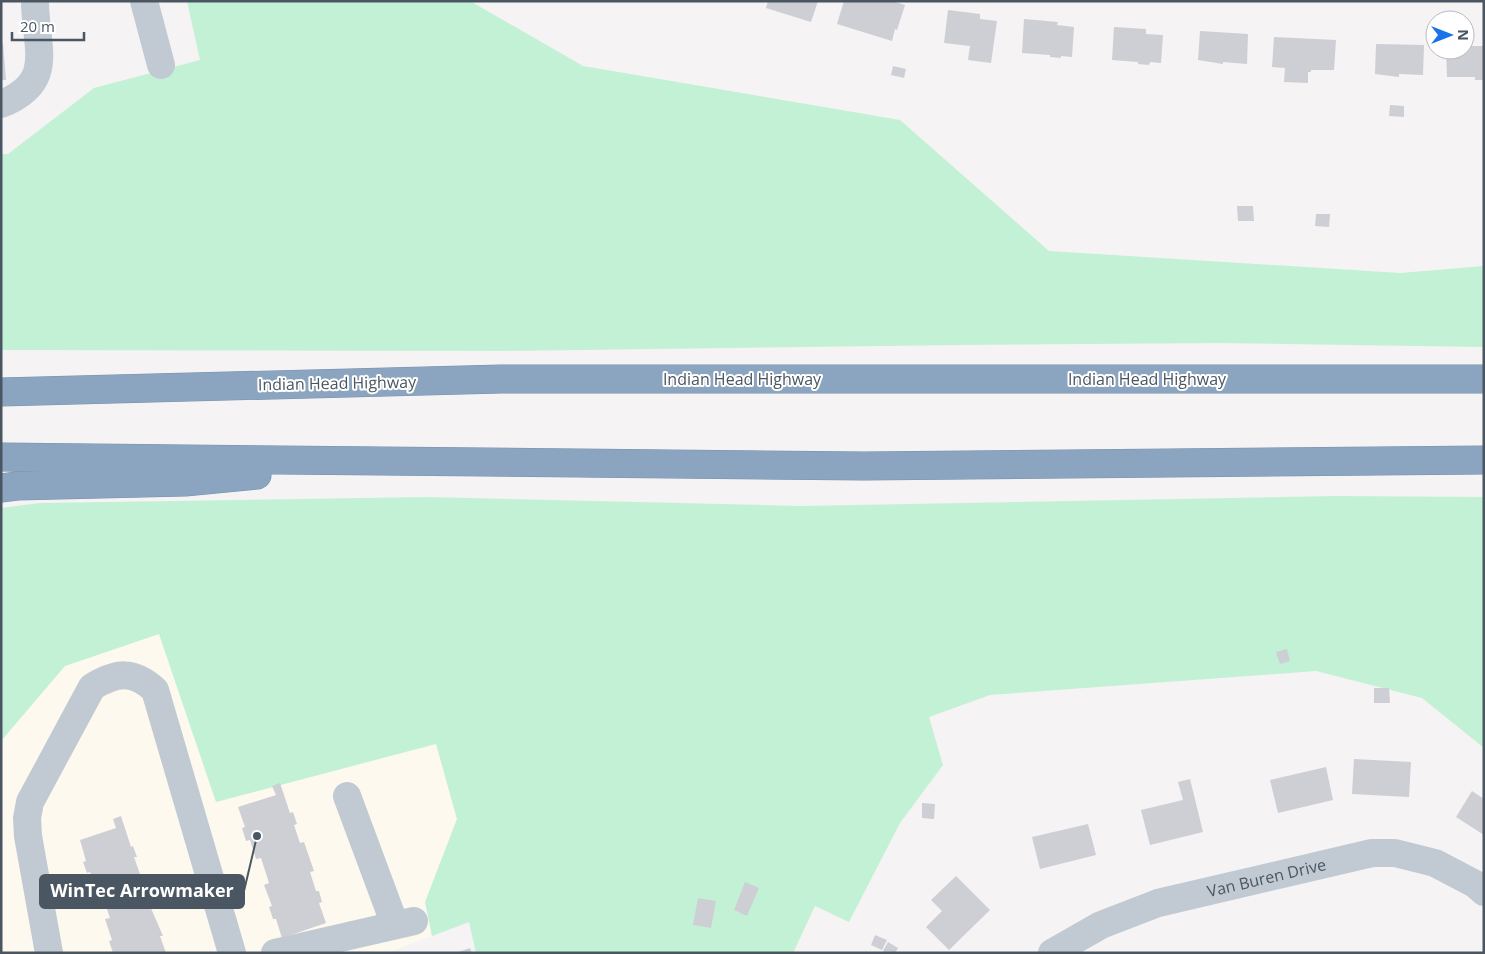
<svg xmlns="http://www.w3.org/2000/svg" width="1485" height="954" viewBox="0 0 1485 954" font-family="'Open Sans',sans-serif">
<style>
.commercial{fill:#fdf9ef}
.green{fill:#c3f1d5}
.building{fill:#cdcfd5}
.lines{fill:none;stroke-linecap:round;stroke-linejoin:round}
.highway-casing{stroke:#7690ad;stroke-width:29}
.minor{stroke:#c1cad2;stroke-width:28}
.highway{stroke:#8ba5c1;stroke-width:28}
.labels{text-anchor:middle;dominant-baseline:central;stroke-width:4;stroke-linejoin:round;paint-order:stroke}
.street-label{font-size:16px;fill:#4a5661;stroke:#fff}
.leader{fill:none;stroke:#4a5661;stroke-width:2}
.callout-dot{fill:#4a5661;stroke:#fff;stroke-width:2}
.callout{fill:#4a5661;stroke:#4a5661;stroke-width:2}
.callout-label{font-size:18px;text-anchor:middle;font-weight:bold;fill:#fff}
</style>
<rect width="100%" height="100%" fill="#f5f3f3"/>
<path class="commercial" d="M159,634l57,168 220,-59 21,76 -32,83 7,34 -45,17h-386v-212l64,-75z"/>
<path class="green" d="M187,1h283l113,65 317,54 149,131 351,22 84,-7v81l-265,-4 -259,2 -453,6 -506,-1v-196h7l86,-66 106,-28z
M1335,496l149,1v251l-62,-50 -106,-27 -326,24 -61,22 14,48 -43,58 -51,99 -34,-16 -22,47h-317l-7,-31 -37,14 -7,-34 32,-83 -21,-75 -220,58 -57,-168 -94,32 -64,75v-233l39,-5 386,-6 375,9z"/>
<path class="building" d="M768,1h50l-7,21 -45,-14z
M844,1h48l13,4 -8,25 -2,-1 -3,12 -55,-17z
M948,10l32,4v5l17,2 -6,42 -23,-3 2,-14 -26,-3z
M1024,19l34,3 -1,3 17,2 -2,30 -11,-1v2l-11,-1v-2l-28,-2z
M1114,27l32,2v5l17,1 -2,28 -11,-1 -1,3 -11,-1v-2l-26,-2z
M1200,31l48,3 -1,30 -24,-2v2l-25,-4z
M1274,37l62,3 -2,30h-23v2h-3v11l-24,-1 1,-14 -13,-1z
M1,43h2l3,37h-5z
M1376,44l48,1 -1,30 -24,-1v3l-24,-3z
M1465,46h19v34h-9v-3h-28l-1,-27h19z
M893,66l13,3 -2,9 -13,-3z
M1390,105l14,1v11l-15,-1z
M1237,206h16l1,15h-16z
M1316,214h14l-1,13 -14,-1z
M1287,649l3,12 -10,3 -4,-12z
M1374,688h15l1,15h-16z
M1354,759l57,3 -2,35 -57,-3z
M1326,767l7,33 -55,13 -8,-33z
M1190,779l13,53 -53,13 -9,-35 42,-10 -5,-18z
M280,783l10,30 3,-1 4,12 -3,1 6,18 4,-1 10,29 -4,1 6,19h3l3,11 -3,1 7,20 -44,15 -6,-19h-3l-4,-12 3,-1 -8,-21 5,-2 -8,-25 -5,1 -6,-19 -4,1 -4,-13 3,-1 -7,-20 38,-12 -4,-9z
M1472,791l12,8v36l-28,-18z
M922,803l13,1 -1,15 -12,-1z
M121,816l10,31 2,-1 4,11h-3l7,20 4,-2 10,29 -5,2 13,30h-3l6,17h-53l-4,-12 3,-1 -7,-21 5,-1 -9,-26 -4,1 -7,-21 -3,1 -4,-11 3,-1 -6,-21 36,-12 -3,-9z
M1088,824l8,31 -56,14 -8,-32z
M956,876l34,34 -41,40 -23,-23 16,-16 -11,-11z
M745,882l14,6 -12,28 -13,-6z
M698,898l18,3 -5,27 -18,-3z
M875,935l12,5 -5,10 -11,-5z
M888,942l10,6 -3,5h-8l-4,-2z
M470,948l2,5h-14v-1z"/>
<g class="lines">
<g class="highway-casing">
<path id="highway" d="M1,392l500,-13h983
M1,457l863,9 620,-6
M1,488l16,-2 168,-4 72,-7"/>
</g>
<g class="minor">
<path d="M144,1l17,64"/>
<path d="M1,104c56,-22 34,-57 34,-103"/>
<path d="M347,796l48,129"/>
<path d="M49,953l-21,-117 -1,-18 3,-16 62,-115c25,-15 41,-17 63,3l77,263"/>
<path d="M275,953l139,-32"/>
<path id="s1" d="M1052,953l49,-28 57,-22 214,-50h23l40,10 40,21 9,8"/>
</g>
<use href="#highway" class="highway"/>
</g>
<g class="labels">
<g class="street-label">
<text x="742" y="379">Indian Head Highway</text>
<text x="1147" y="379">Indian Head Highway</text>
<text transform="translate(337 383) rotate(-1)">Indian Head Highway</text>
<text stroke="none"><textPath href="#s1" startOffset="229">Van Buren Drive</textPath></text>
</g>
</g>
<path class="leader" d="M257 836L244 891"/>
<circle class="callout-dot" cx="257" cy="836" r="5"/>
<rect class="callout" x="40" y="875" width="204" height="33" rx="5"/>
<g class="callout-label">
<text x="142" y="897">WinTec Arrowmaker</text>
</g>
<rect width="1485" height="954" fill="none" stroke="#4a5661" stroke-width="5"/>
<g transform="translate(1450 35) rotate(90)"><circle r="24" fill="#ffffff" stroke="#b7bbc0"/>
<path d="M0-4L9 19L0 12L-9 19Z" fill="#1a73e8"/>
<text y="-8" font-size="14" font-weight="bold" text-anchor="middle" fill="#4a5661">N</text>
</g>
<path d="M12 32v8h72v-8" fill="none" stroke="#4a5661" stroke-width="2.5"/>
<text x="20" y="32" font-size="15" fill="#4a5661" stroke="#ffffff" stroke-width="4" paint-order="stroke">20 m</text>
</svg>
